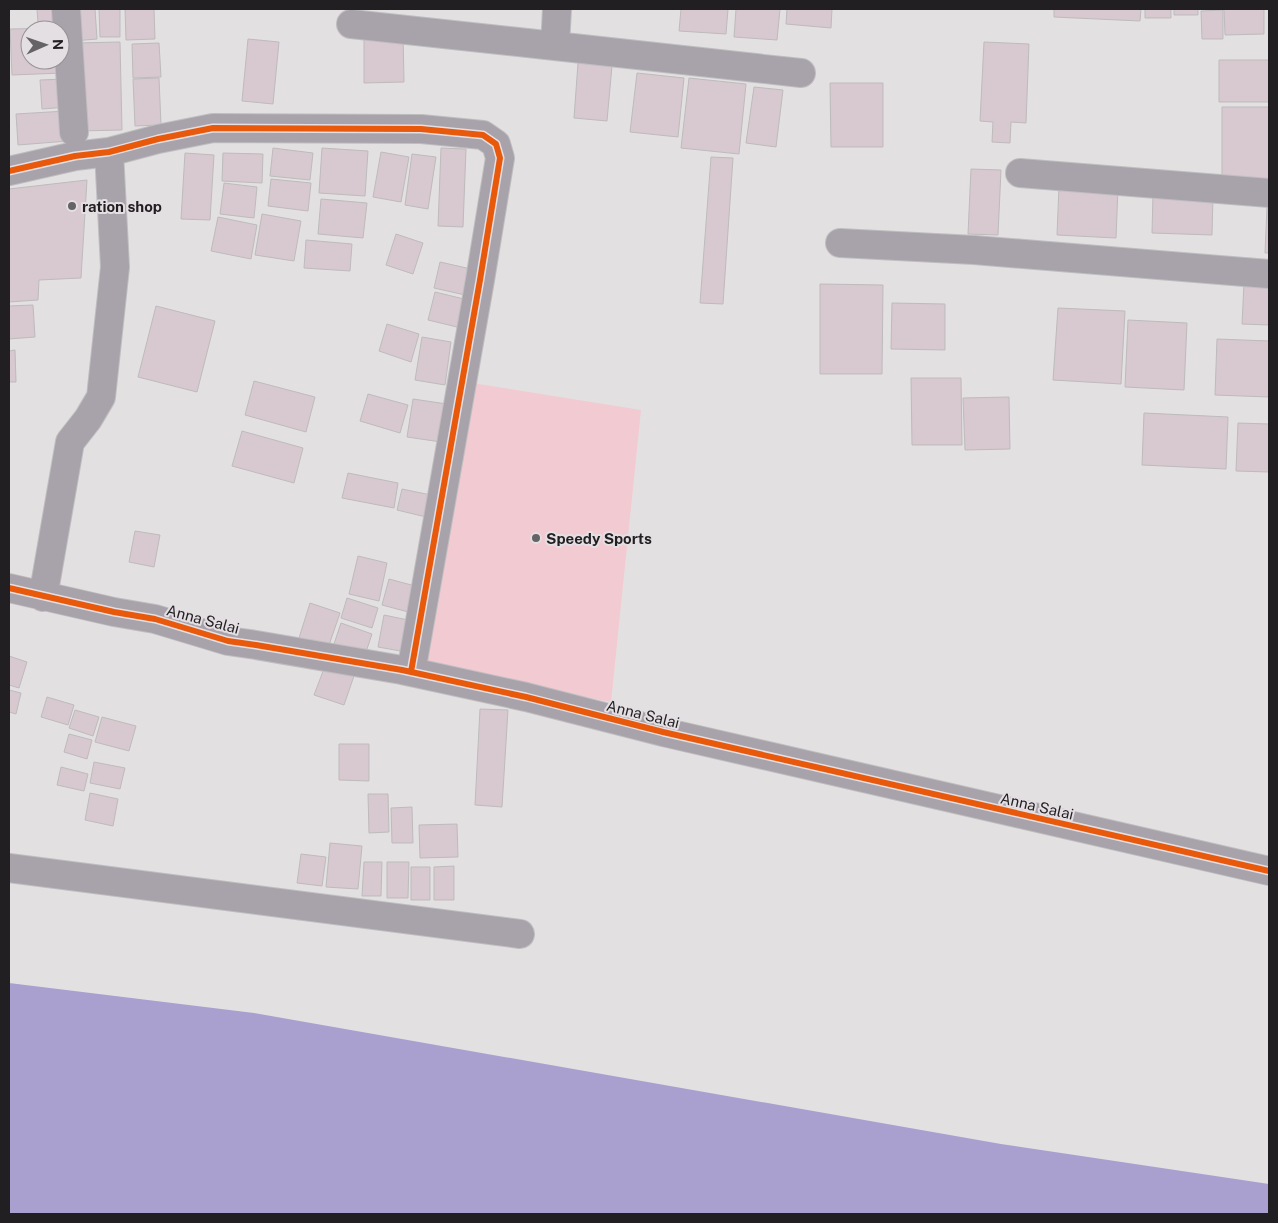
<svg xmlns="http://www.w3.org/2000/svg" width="1278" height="1223" viewBox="0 0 1278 1223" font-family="'Public Sans',sans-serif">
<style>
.green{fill:#f1cad2}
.water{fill:#aaa0d0}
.building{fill:#d8c8d0;stroke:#bdbbbc;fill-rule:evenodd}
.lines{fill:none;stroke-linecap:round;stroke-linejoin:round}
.street-casing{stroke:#bfbebf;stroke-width:30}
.street{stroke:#a8a2ab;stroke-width:28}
.cycleway-casing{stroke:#e4dfe3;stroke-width:9}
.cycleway{stroke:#e8590c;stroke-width:6}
.poi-dot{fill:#656365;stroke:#e4dfe3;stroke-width:2}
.labels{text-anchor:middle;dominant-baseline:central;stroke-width:4;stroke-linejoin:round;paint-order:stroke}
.poi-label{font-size:15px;font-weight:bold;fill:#211f21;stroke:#e4dfe3;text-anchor:start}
.street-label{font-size:15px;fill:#211f21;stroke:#e4dfe3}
</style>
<rect width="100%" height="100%" fill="#e3e0e2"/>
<path class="green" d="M466,382l175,28 -30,292 -186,-36z"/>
<path class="water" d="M9,983l245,30 747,131 268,40v30h-1260z"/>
<path class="building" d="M37,9h24l1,13 -24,1z
M71,9h24l2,30 -24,2z
M99,9h21v28h-20z
M125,9h29l1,30 -29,1z
M681,9h47l-2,25 -47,-3z
M736,9h44l-3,31 -43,-3z
M787,9h45l-1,19 -45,-4z
M1054,9h87l-1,12 -86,-4z
M1145,9h26v9h-26z
M1174,9h24v6h-24z
M1224,9h40v25l-39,1z
M1223,10v29h-21l-1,-28z
M62,28l1,45 -51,2 -2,-46zM30,30h30v30h-30z
M403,33l1,49 -40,1v-49z
M248,39l31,3 -6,62 -31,-3z
M120,42l2,88 -43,1 -2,-88z
M984,42l45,2 -3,79 -15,-1 -1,21 -18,-1 1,-20 -13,-1z
M159,43l2,34 -28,1 -1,-34z
M1219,60h50v42h-50z
M578,63l34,3 -5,55 -33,-3z
M637,73l47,5 -6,59 -48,-5z
M159,78l2,47 -26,1 -2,-47z
M689,78l57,6 -7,70 -58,-6z
M65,79l2,28 -25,2 -2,-29z
M830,83h53v64h-52z
M754,87l29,3 -7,57 -30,-4z
M1222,107h47v72h-47z
M66,111l2,30 -50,4 -2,-31z
M273,148l40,5 -3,27 -40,-4z
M322,148l46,3 -3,45 -46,-3z
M441,148l25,1 -3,78 -25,-1z
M381,152l28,5 -8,45 -28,-5z
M185,153l29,2 -4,65 -29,-1z
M223,153l40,1 -1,29 -40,-2z
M412,154l24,3 -8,52 -23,-4z
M711,157l22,1 -10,146 -23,-1z
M971,169l30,1 -3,65 -30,-1z
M271,179l40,4 -3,28 -40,-5z
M87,180l-6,98 -42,2 -1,20 -29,2v-113z
M224,183l33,4 -3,31 -34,-4z
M1059,186l59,2 -2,50 -59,-3z
M1153,194l60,2 -1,39 -60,-2z
M321,199l46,4 -4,35 -45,-4z
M1267,207l2,1v45h-4z
M262,214l39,7 -7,40 -39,-6z
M218,217l39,8 -6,34 -40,-8z
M396,234l27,9 -10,31 -27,-9z
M306,240l46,4 -2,27 -46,-3z
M440,262l31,7 -6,26 -31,-7z
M1244,283l25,1v41l-27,-1z
M820,284l63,1 -1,89h-62z
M435,292l29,7 -7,28 -29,-7z
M892,303l53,1v46l-54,-1z
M33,305l2,32 -26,2v-33z
M156,306l59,15 -18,71 -59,-15z
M1058,308l67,3 -4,73 -68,-4z
M1128,320l59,3 -3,67 -59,-3z
M387,324l32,10 -8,28 -32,-11z
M422,337l29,5 -6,43 -30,-5z
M1217,339l52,2v56l-54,-2z
M15,350l1,32h-7v-31z
M911,378h50l1,67h-50z
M254,381l61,16 -9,35 -61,-17z
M368,394l40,11 -8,28 -40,-12z
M1009,397l1,52 -45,1 -2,-52z
M413,399l34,5 -6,38 -34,-5z
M1144,413l84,4 -2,52 -84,-4z
M1238,423l31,1v48l-33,-1z
M242,431l61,17 -9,35 -62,-17z
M348,473l50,10 -4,25 -52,-10z
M402,489l29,6 -5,22 -29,-7z
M135,531l25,4 -6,32 -25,-5z
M358,556l29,7 -8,38 -30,-7z
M389,579l30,8 -7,26 -30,-8z
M347,598l31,10 -6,20 -31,-10z
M310,603l30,10 -12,35 -29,-10z
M384,615l29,6 -7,31 -28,-5z
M341,623l31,11 -8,24 -31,-11z
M9,656l18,6 -8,26 -10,-3z
M325,666l29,10 -10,29 -30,-10z
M9,690l12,3 -5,21 -7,-2z
M47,697l27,8 -6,20 -27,-8z
M480,709l28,1 -6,97 -27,-2z
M75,710l24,7 -6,19 -24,-8z
M102,717l34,9 -7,25 -34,-9z
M69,734l23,6 -5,19 -23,-7z
M339,744h30v37l-30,-1z
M94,762l31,6 -5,21 -30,-6z
M61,767l27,7 -4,17 -27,-6z
M90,793l28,6 -5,27 -28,-6z
M368,794h20l1,38 -20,1z
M412,807l1,36h-21l-1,-35z
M457,824l1,33 -38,1 -1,-33z
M330,843l32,3 -4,43 -32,-2z
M301,854l25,3 -4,29 -25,-3z
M364,862h18l-1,34h-19z
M387,862h22l-1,36h-21z
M454,866v34h-20v-33z
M411,867h19v33h-19z"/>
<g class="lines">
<g class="street-casing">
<path id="street" d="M66,9l8,123
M351,24l204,22 2,-37
M555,46l246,27
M9,171l66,-15 34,-4 49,-13 55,-11 208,1 62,6 13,9 4,14 -20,122 -69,392
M1020,173l249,20
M840,243l134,7 295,24
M9,588l105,24 41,7 73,22 28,4 146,25 124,27 137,35 606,139
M43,597l27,-155 18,-23 13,-22 14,-130 -6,-115
M9,868l511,66"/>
</g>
<use href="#street" class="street"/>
<g class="cycleway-casing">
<path id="cycleway" d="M9,171l66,-15 34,-4 49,-13 55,-11 208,1 62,6 13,9 4,14 -20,122 -69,392
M9,588l105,24 41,7 73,22 28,4 146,25 124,27 137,35 606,139"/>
</g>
<use href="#cycleway" class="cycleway"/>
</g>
<g class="poi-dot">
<circle cx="72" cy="206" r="5"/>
<circle cx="536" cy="538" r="5"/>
</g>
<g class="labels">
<g class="poi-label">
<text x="82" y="206">ration shop</text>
<text x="546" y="538">Speedy Sports</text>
</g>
<g class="street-label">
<text transform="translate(203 619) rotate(15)">Anna Salai</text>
<text transform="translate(643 714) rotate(14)">Anna Salai</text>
<text transform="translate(1037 806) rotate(13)">Anna Salai</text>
</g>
</g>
<rect width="1278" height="1223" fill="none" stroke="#211f21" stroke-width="20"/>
<g transform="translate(45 45) rotate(88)"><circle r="24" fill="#e4dfe3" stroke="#969295"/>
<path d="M0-4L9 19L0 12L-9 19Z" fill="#656365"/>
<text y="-8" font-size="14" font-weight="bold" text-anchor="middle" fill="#211f21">N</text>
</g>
</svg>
